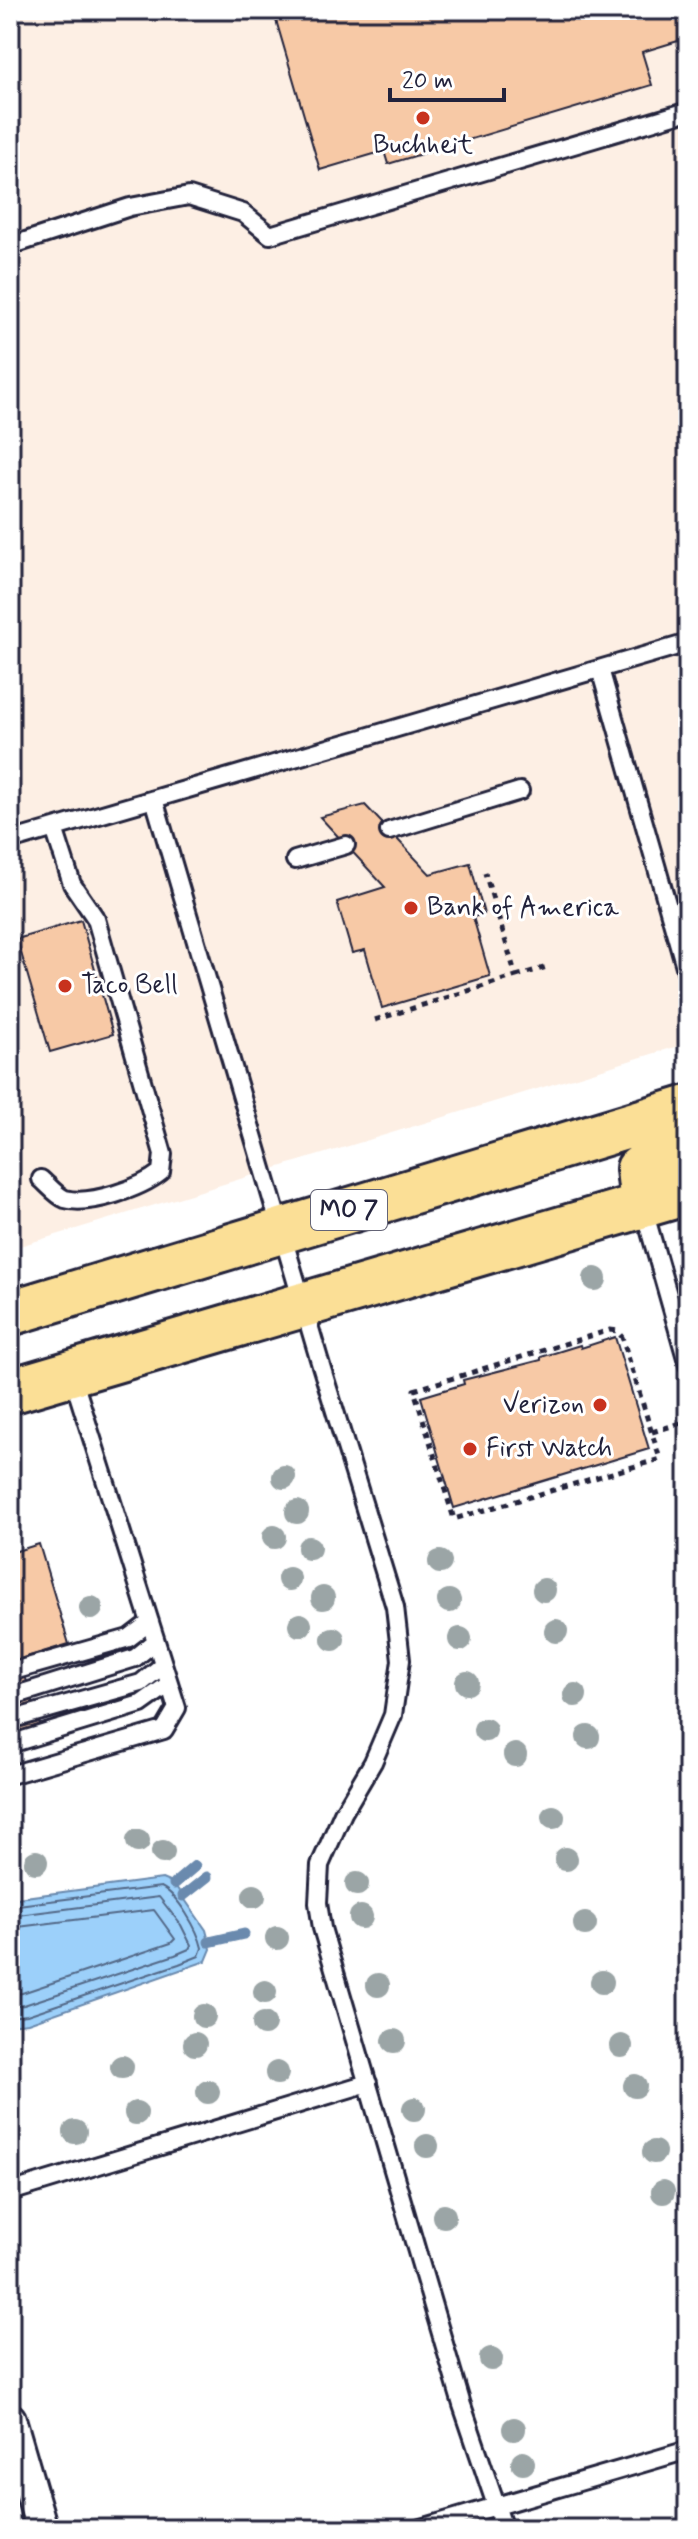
<svg xmlns="http://www.w3.org/2000/svg" width="698" height="2539" viewBox="0 0 698 2539" font-family="Mynerve,sans-serif">
<style>
.built{fill:#fdefe4}
.water{fill:#9cd0fa;stroke:#6b8aae;stroke-width:2}
.lines{fill:none;stroke-linecap:round;stroke-linejoin:round}
.shore{stroke:#536887;stroke-width:2}
.stream{stroke:#6b8aae;stroke-width:11}
.building{fill:#f7c9a6;stroke:#22223b;stroke-width:2}
.service-casing{stroke:#22223b;stroke-width:22}
.minor-casing{stroke:#22223b;stroke-width:36}
.primary-casing{stroke:#22223b;stroke-width:50}
.path{stroke:#22223b;stroke-width:5;stroke-dasharray:6 6;stroke-linecap:butt}
.service{stroke:#fff;stroke-width:16}
.minor{stroke:#fff;stroke-width:30}
.primary{stroke:#fbdf96;stroke-width:44}
.tree{fill:#9ba5a6}
.poi-dot{fill:#c8321e;stroke:#fff;stroke-width:3}
.labels{text-anchor:middle;dominant-baseline:central;stroke-width:6;stroke-linejoin:round;paint-order:stroke}
.shield{fill:#fff;stroke:#646476;stroke-width:2}
.shield-label{font-size:24px;font-weight:bold;fill:#22223b}
.poi-label{font-size:26px;fill:#22223b;stroke:#fff;text-anchor:start}
</style>
<rect width="100%" height="100%" fill="#fff"/>
<filter id="ink" filterUnits="userSpaceOnUse"><feTurbulence type="fractalNoise" baseFrequency=".0125" numOctaves="2"/><feDisplacementMap in="SourceGraphic" scale="16" xChannelSelector="R" yChannelSelector="G"/><feConvolveMatrix kernelMatrix="1 2 1 2 8 2 1 2 1" color-interpolation-filters="sRGB"/></filter>
<g filter="url(#ink)">
<path class="built" d="M10,10h678v1033l-678,206z"/>
<path class="water" d="M162,1879l12,5 32,46 5,19 -5,12 -178,62 -18,2v-126z"/>
<g class="lines">
<path class="shore" d="M10,1906l151,-19c17,8 37,43 41,61l-3,8 -20,8 -152,51 -17,2
M10,1916l149,-19 22,28 10,20 -2,4 -14,6 -151,50 -14,2
M10,1928l144,-18 21,29 -4,4 -149,50 -12,2"/>
<path class="stream" d="M174,1884l21,-18
M183,1896l24,-19
M209,1942l35,-8"/>
</g>
<path class="building" d="M273,10h415v28l-46,14 10,33 -264,79 -4,-13 -64,19z
M365,805l65,69 40,-11 14,51 -11,3 17,59 -108,32 -17,-58 -13,3 -15,-51 48,-15 -65,-70z
M81,920l32,114 -63,18 -33,-113z
M615,1337l34,112 -195,59 -33,-111 43,-13 -1,-4 78,-20v-3l39,-12 1,3z
M39,1544l30,100 -49,15 22,72 -32,10v-188z"/>
<g class="lines">
<g class="service-casing">
<path id="service" d="M10,246l120,-39 59,-11 54,17 27,22 418,-124
M600,669l88,308
M154,799l165,560 76,248 6,53 -8,55 -20,47 -30,51 -23,52 -2,38 4,25 140,477 42,124
M389,831l131,-40
M10,841l678,-198
M295,860l51,-15
M41,1179c7,6 16,17 24,20 25,7 76,-11 96,-27l2,-18 -67,-235 -24,-35 -18,-56
M643,1207l45,158
M10,1672l119,-34 21,-16
M10,1697l125,-39 21,-17
M10,1720l131,-37 22,-18
M10,1744l131,-40 28,-20
M10,1775l154,-45 13,-22 -105,-333
M10,2192l358,-109
M418,2529l270,-79"/>
</g>
<g class="minor-casing">
<path id="minor" d="M10,2419l32,110"/>
</g>
<g class="primary-casing">
<path id="primary" d="M643,1205l-4,-36 15,-12 34,-10
M10,1313l678,-205
M10,1391l678,-199"/>
</g>
<path class="path" d="M516,976l31,-9
M375,1020l141,-44 -31,-103
M610,1330l7,1 5,6 38,122 -206,60 -40,-129z
M652,1432l36,-11"/>
<use href="#service" class="service"/>
<use href="#minor" class="minor"/>
<use href="#primary" class="primary"/>
</g>
<g class="tree">
<circle cx="595" cy="1279" r="12"/>
<circle cx="284" cy="1477" r="12"/>
<circle cx="297" cy="1512" r="12"/>
<circle cx="274" cy="1537" r="12"/>
<circle cx="309" cy="1548" r="12"/>
<circle cx="440" cy="1562" r="12"/>
<circle cx="289" cy="1579" r="12"/>
<circle cx="544" cy="1590" r="12"/>
<circle cx="323" cy="1598" r="12"/>
<circle cx="449" cy="1601" r="12"/>
<circle cx="91" cy="1608" r="12"/>
<circle cx="300" cy="1625" r="12"/>
<circle cx="556" cy="1631" r="12"/>
<circle cx="333" cy="1639" r="12"/>
<circle cx="460" cy="1639" r="12"/>
<circle cx="467" cy="1683" r="12"/>
<circle cx="575" cy="1695" r="12"/>
<circle cx="485" cy="1730" r="12"/>
<circle cx="588" cy="1737" r="12"/>
<circle cx="515" cy="1755" r="12"/>
<circle cx="553" cy="1817" r="12"/>
<circle cx="138" cy="1841" r="12"/>
<circle cx="163" cy="1852" r="12"/>
<circle cx="566" cy="1859" r="12"/>
<circle cx="36" cy="1862" r="12"/>
<circle cx="357" cy="1884" r="12"/>
<circle cx="254" cy="1896" r="12"/>
<circle cx="361" cy="1917" r="12"/>
<circle cx="585" cy="1924" r="12"/>
<circle cx="277" cy="1938" r="12"/>
<circle cx="602" cy="1982" r="12"/>
<circle cx="378" cy="1985" r="12"/>
<circle cx="265" cy="1992" r="12"/>
<circle cx="204" cy="2016" r="12"/>
<circle cx="264" cy="2024" r="12"/>
<circle cx="394" cy="2041" r="12"/>
<circle cx="195" cy="2044" r="12"/>
<circle cx="621" cy="2046" r="12"/>
<circle cx="122" cy="2067" r="12"/>
<circle cx="277" cy="2073" r="12"/>
<circle cx="635" cy="2086" r="12"/>
<circle cx="208" cy="2092" r="12"/>
<circle cx="414" cy="2109" r="12"/>
<circle cx="136" cy="2113" r="12"/>
<circle cx="75" cy="2132" r="12"/>
<circle cx="427" cy="2146" r="12"/>
<circle cx="654" cy="2152" r="12"/>
<circle cx="663" cy="2192" r="12"/>
<circle cx="444" cy="2216" r="12"/>
<circle cx="491" cy="2359" r="12"/>
<circle cx="514" cy="2429" r="12"/>
<circle cx="523" cy="2463" r="12"/>
</g>
</g>
<g class="poi-dot">
<circle cx="423" cy="118" r="8"/>
<circle cx="411" cy="908" r="8"/>
<circle cx="65" cy="986" r="8"/>
<circle cx="600" cy="1405" r="8"/>
<circle cx="470" cy="1449" r="8"/>
</g>
<g class="labels">
<rect class="shield" x="311" y="1190" width="76" height="40" rx="6"/>
<g class="shield-label">
<text x="349" y="1210">MO 7</text>
</g>
<g class="poi-label">
<text x="423" y="146" text-anchor="middle">Buchheit</text>
<text x="427" y="908">Bank of America</text>
<text x="81" y="986">Taco Bell</text>
<text x="584" y="1405" text-anchor="end">Verizon</text>
<text x="486" y="1449">First Watch</text>
</g>
</g>
<rect width="698" height="2539" fill="none" stroke="#fff" stroke-width="40"/>
<rect x="20" y="20" width="658" height="2499" fill="none" stroke="#22223b" stroke-width="3" filter="url(#ink)"/>
<path d="M390 88v12h114v-12" fill="none" stroke="#22223b" stroke-width="4"/>
<text x="402" y="88" font-size="24" fill="#22223b" stroke="#ffffff" stroke-width="6" paint-order="stroke">20 m</text>
</svg>
